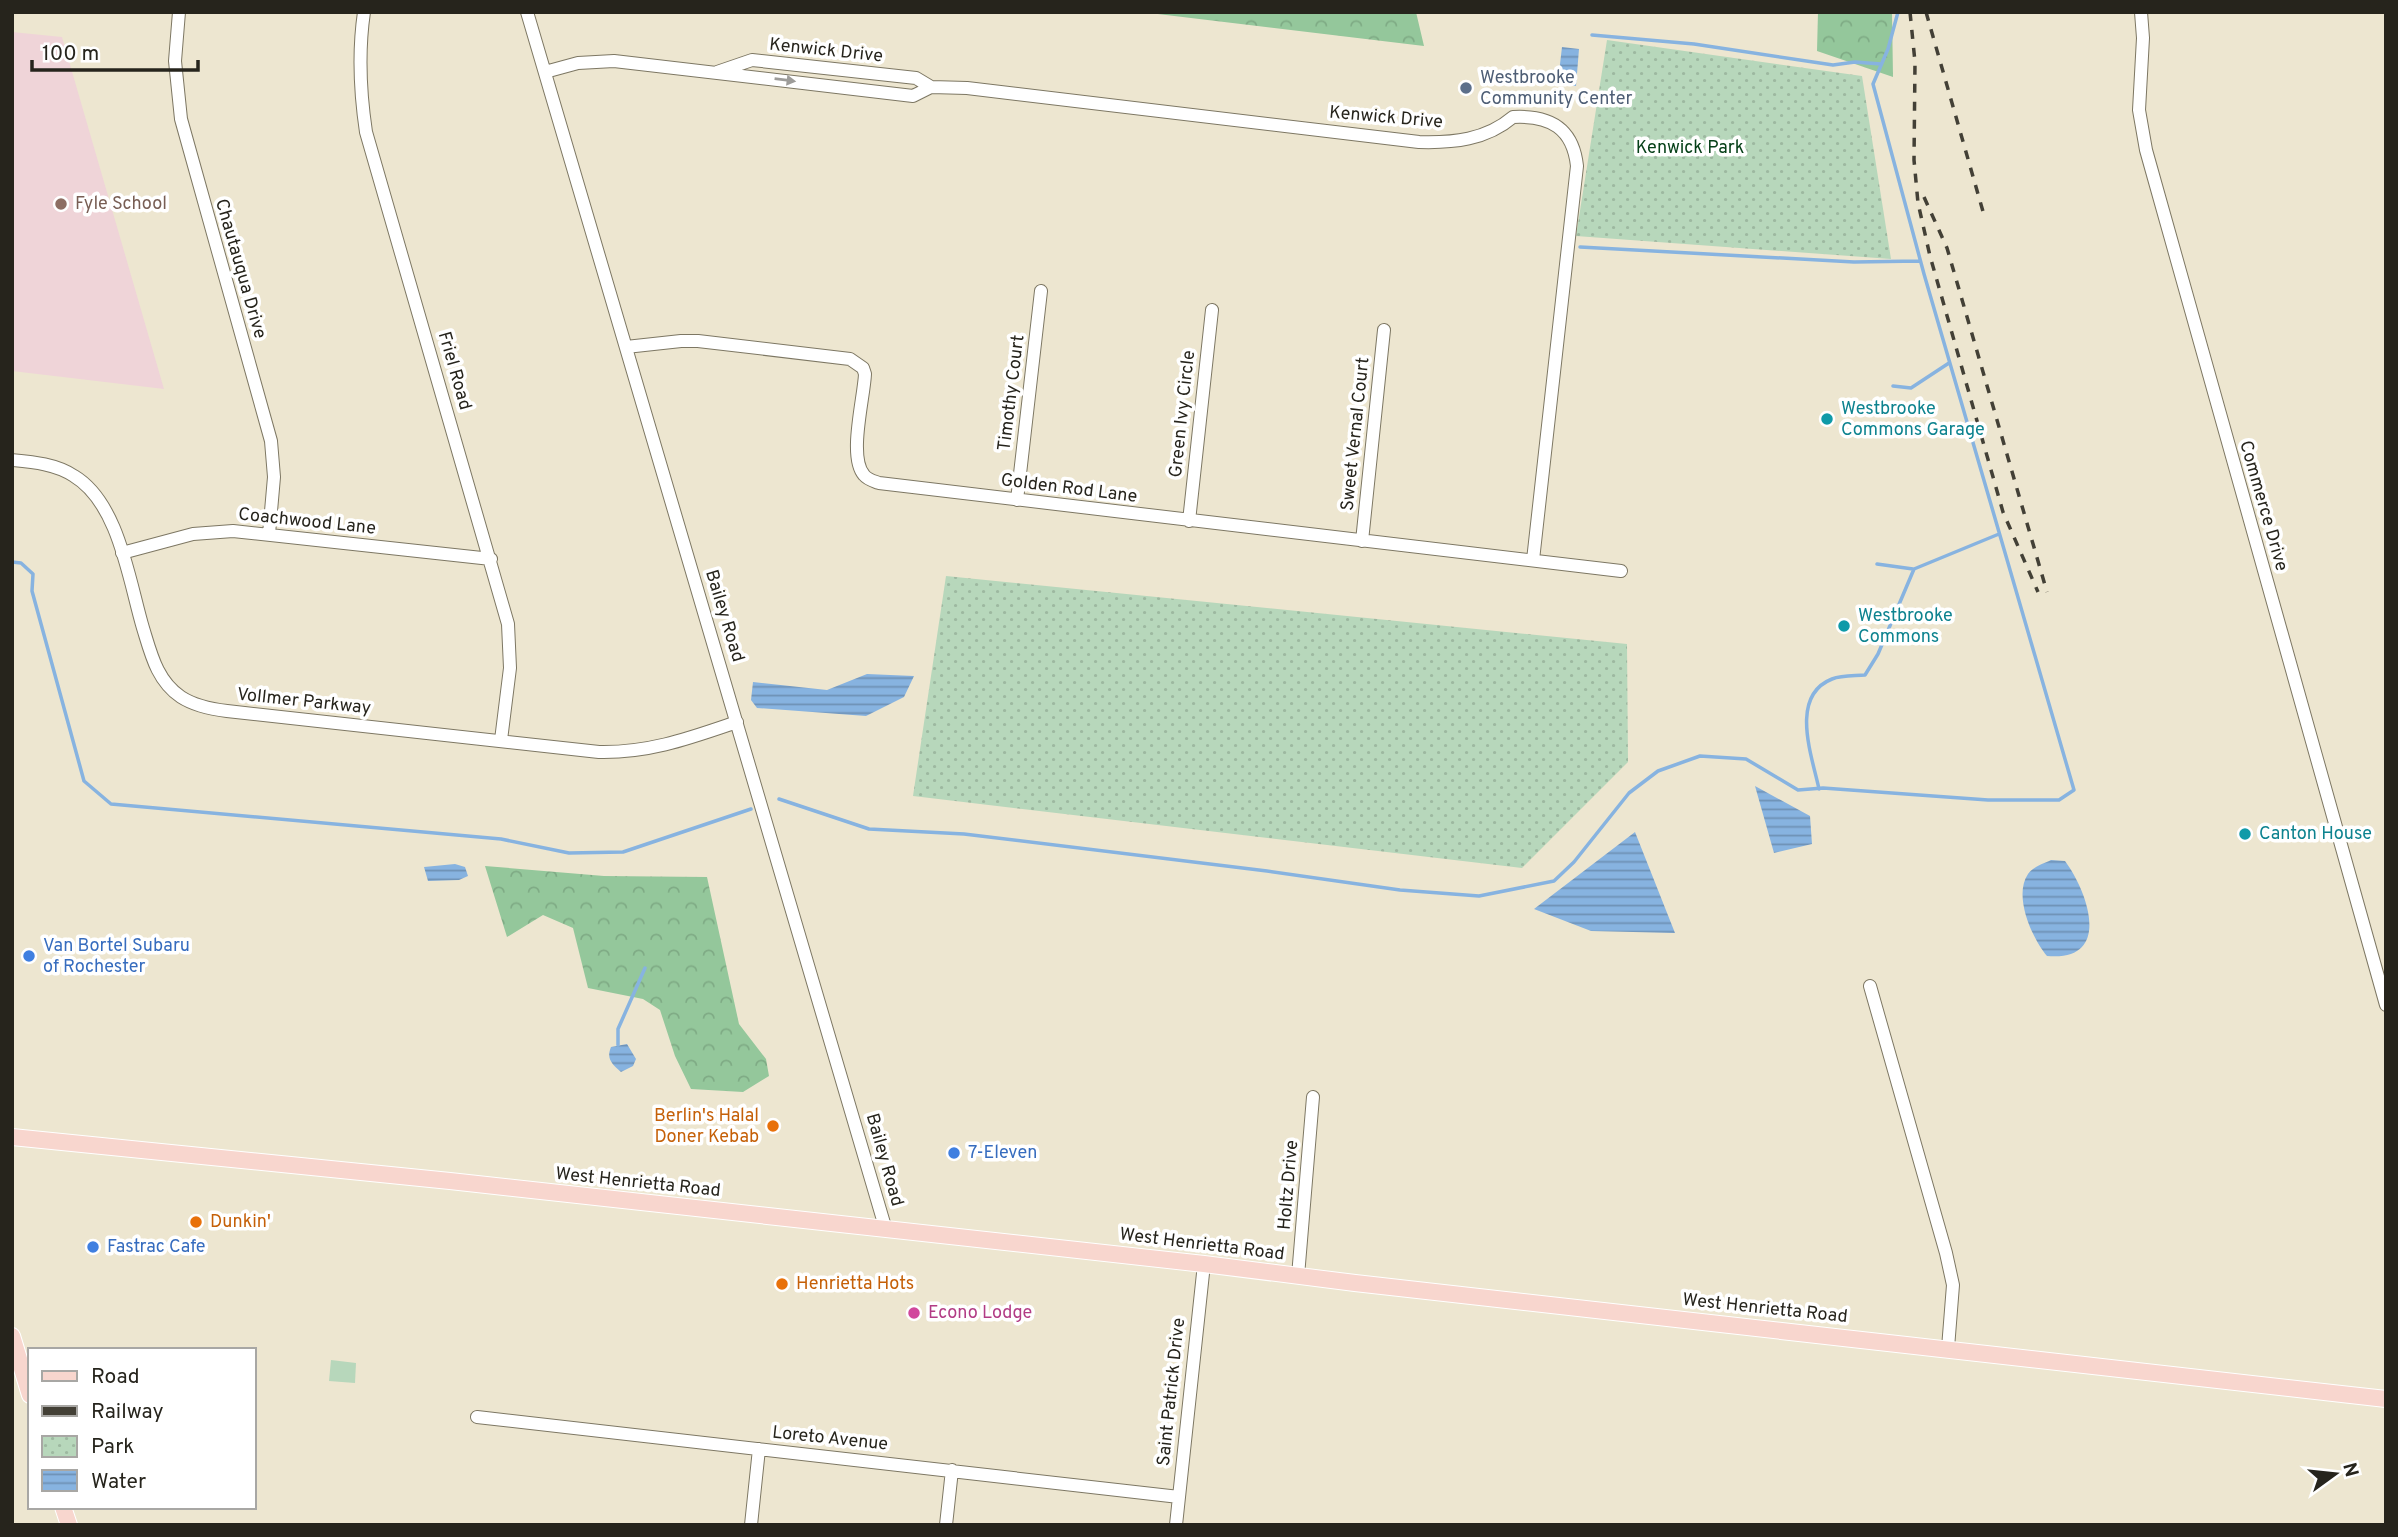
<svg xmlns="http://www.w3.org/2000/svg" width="2398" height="1537" viewBox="0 0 2398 1537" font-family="Overpass,sans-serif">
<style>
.education{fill:#efd4d8}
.green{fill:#b7d7bb}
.forest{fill:url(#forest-crowns)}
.park{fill:url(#park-dots)}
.water{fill:url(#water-rules)}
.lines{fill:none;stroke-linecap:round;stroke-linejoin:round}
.stream{stroke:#87b3e0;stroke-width:3.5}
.minor-casing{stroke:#7d7763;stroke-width:14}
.major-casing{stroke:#fff;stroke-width:18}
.minor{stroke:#fff;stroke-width:12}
.major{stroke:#f8d6ce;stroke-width:16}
.rail{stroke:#434036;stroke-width:3.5;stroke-dasharray:9 9;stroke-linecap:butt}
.oneway{fill:#9d9c99}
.service-dot{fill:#5c6f8a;stroke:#fff;stroke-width:2.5}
.education-dot{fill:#8d6e63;stroke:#fff;stroke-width:2.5}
.culture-dot{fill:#0f9aa8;stroke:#fff;stroke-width:2.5}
.shop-dot{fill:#3f7fe0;stroke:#fff;stroke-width:2.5}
.food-dot{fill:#e8710a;stroke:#fff;stroke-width:2.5}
.hotel-dot{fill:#d1479c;stroke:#fff;stroke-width:2.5}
.labels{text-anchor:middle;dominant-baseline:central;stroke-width:7;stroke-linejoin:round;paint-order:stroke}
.street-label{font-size:18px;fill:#26241c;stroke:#fff}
.service-label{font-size:18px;fill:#4e5e75;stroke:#fff;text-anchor:start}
.park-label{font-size:18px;fill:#064018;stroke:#fff}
.education-label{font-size:18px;fill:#785e54;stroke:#fff;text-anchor:start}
.culture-label{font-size:18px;fill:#0d838f;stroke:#fff;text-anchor:start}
.shop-label{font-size:18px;fill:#366cbe;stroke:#fff;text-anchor:start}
.food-label{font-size:18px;fill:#c56008;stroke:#fff;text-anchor:start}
.hotel-label{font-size:18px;fill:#b23c85;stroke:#fff;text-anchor:start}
</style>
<defs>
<pattern id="forest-crowns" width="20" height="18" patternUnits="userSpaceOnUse" patternTransform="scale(1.75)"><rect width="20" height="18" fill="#94c79b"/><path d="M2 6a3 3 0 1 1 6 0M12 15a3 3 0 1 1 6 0" fill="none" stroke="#7fab85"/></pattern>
<pattern id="park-dots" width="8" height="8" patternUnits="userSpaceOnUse" patternTransform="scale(1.75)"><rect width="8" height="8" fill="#b7d7bb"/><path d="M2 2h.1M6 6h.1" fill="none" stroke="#9db8a0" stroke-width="1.8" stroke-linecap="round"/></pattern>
<pattern id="water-rules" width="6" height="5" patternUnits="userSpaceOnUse" patternTransform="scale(1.75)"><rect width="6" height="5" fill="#87b3e0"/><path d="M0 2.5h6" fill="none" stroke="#6e91b5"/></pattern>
</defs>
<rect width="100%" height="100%" fill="#ede6d0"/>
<path class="education" d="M12,32l50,5 102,352 -152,-18z"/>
<path class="green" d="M331,1360l25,3 -1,20 -26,-2z"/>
<path class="forest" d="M1141,12h275l8,34z
M1818,12h74l1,65 -76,-26z
M485,866l119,10 103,1 32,147 27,35 3,17 -26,16 -52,-3 -16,-33 -15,-46 -17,-11 -55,-11 -15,-60 -30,-13 -36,22z"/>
<path class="park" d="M1607,40l255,36 29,183 -315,-23z
M946,576l681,68 1,118 -106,106 -609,-72z"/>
<path class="water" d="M1562,47l17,2 -3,37 -20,-2 2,-3z
M867,674l47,2 -10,21 -38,19 -109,-8 -6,-8 2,-18 74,8z
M1755,786l55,30 2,28 -38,9z
M1635,832l40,101 -84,-2 -57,-22z
M2051,860l14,1c23,31 48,101 -18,95 -15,-18 -34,-60 -19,-82 6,-8 15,-10 23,-14z
M455,864l10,3 3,9 -9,4 -31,1 -4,-14z
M627,1044l9,15 -3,7 -12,6c-9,-8 -15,-13 -10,-25z"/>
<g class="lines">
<path class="stream" d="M1592,35l102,9 139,21 22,-3 26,2
M1580,247l274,15 66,-1
M1893,386l18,2 38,-25
M12,562l9,1 12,11 -1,17 52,190 27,23 390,35 68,14 54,-1 128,-43
M1877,564l36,5
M1819,789c-7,-33 -30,-93 13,-110 10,-4 22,-3 33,-4l13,-21 36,-85 85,-35
M779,799l90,30 95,5 303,37 133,19 79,6 75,-15 20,-19 55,-69 29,-22 42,-15 46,3 52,31 25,-2 165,12h71l15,-10 -150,-516 -51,-190 15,-35 10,-37
M618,1045v-16l27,-61"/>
<g class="minor-casing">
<path id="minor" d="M179,12l-4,49 6,58 90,322 3,36 -5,57
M364,12c-6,41 -4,80 2,120l142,492 2,44 -9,72
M527,12l359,1218
M2141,12l2,26 -4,72 7,40 240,855
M545,72l33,-9 36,-2 299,35 18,-9
M717,72l35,-12 164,18 15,9 36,1 452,54c34,1 67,-2 94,-25 37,-2 60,11 64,49l-44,394
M626,347l55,-6h17l152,18 13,9 2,6c-1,24 -17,83 -1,101 4,5 10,6 15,8l742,88
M12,460c21,2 44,4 62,16 45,27 55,105 69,152 8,26 14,53 38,69 14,9 29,12 46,14l372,41c51,1 91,-14 138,-30
M1017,500l24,-209
M1189,521l23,-211
M1362,541l22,-211
M122,553l71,-19 40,-3 258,28
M1870,986l76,267 7,32 -5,63
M1298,1276l15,-179
M477,1417l702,80
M751,1525l8,-76
M946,1525l6,-55
M1176,1525l28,-261"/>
</g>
<g class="major-casing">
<path id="major" d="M12,1137l438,44 754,83 151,19 1031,116
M12,1336l18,59
M63,1507l6,18"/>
</g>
<use href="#minor" class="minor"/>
<use href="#major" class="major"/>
<path class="rail" d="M1910,12l5,50 -1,98 4,43 12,53 73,256 35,80
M1926,12l58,203
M1924,197l23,51 100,344"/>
</g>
<defs><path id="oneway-solid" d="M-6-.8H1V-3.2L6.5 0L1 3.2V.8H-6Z" transform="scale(1.75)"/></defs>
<use class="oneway" href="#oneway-solid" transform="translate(785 80) rotate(7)"/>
<circle class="service-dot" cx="1466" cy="88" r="7"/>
<circle class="education-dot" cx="61" cy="204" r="7"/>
<g class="culture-dot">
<circle cx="1827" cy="419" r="7"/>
<circle cx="1844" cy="626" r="7"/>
<circle cx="2245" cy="834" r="7"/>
</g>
<g class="shop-dot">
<circle cx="29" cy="956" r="7"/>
<circle cx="954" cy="1153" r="7"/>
<circle cx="93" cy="1247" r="7"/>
</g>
<g class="food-dot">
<circle cx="773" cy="1126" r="7"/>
<circle cx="196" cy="1222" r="7"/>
<circle cx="782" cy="1284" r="7"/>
</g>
<circle class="hotel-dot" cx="914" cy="1313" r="7"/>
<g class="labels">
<g class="street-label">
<text transform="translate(826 51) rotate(6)">Kenwick Drive</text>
<text transform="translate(1386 118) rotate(5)">Kenwick Drive</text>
<text transform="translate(240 269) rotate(74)">Chautauqua Drive</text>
<text transform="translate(454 371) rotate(74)">Friel Road</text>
<text transform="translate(1012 393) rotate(-83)">Timothy Court</text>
<text transform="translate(1183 414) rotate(-84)">Green Ivy Circle</text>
<text transform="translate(1356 434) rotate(-84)">Sweet Vernal Court</text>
<text transform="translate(1069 489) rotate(7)">Golden Rod Lane</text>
<text transform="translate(2263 506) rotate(74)">Commerce Drive</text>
<text transform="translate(307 522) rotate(6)">Coachwood Lane</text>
<text transform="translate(724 616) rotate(73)">Bailey Road</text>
<text transform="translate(304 702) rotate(6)">Vollmer Parkway</text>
<text transform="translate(884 1160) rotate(74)">Bailey Road</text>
<text transform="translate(638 1183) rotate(6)">West Henrietta Road</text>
<text transform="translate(1289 1185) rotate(-85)">Holtz Drive</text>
<text transform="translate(1202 1245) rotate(7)">West Henrietta Road</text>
<text transform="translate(1765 1309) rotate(6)">West Henrietta Road</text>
<text transform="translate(1172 1392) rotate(-84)">Saint Patrick Drive</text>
<text transform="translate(830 1439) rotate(6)">Loreto Avenue</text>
</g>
<g class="service-label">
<text x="1480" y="78">Westbrooke<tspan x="1480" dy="21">Community Center</tspan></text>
</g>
<g class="park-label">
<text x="1690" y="148">Kenwick Park</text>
</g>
<g class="education-label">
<text x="75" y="204">Fyle School</text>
</g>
<g class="culture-label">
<text x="1841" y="409">Westbrooke<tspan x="1841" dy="21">Commons Garage</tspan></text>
<text x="1858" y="616">Westbrooke<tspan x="1858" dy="21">Commons</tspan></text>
<text x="2259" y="834">Canton House</text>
</g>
<g class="shop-label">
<text x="43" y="946">Van Bortel Subaru<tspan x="43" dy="21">of Rochester</tspan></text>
<text x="968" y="1153">7-Eleven</text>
<text x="107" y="1247">Fastrac Cafe</text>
</g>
<g class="food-label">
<text x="759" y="1116" text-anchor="end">Berlin's Halal<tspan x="759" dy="21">Doner Kebab</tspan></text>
<text x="210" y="1222">Dunkin'</text>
<text x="796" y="1284">Henrietta Hots</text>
</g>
<g class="hotel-label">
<text x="928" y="1313">Econo Lodge</text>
</g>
</g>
<rect width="2398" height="1537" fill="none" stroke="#26241c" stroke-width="28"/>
<rect x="28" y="1348" width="228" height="161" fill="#ffffff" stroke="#a8a7a4" stroke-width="2"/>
<rect x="42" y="1371" width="35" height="10" fill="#f8d6ce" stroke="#a8a7a4" stroke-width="2"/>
<text x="91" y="1383" font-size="21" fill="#26241c">Road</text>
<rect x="42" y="1406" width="35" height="10" fill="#434036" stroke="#a8a7a4" stroke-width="2"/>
<text x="91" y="1418" font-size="21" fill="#26241c">Railway</text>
<rect x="42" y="1436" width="35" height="21" fill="url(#park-dots)" stroke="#a8a7a4" stroke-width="2"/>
<text x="91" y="1453" font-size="21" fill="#26241c">Park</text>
<rect x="42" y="1470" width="35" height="21" fill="url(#water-rules)" stroke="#a8a7a4" stroke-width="2"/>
<text x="91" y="1488" font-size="21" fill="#26241c">Water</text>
<g transform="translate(2335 1474) rotate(75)" stroke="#ffffff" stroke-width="5" paint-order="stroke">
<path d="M0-5L12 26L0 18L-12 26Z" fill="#26241c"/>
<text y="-10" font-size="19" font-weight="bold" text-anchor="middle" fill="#26241c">N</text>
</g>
<path d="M32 60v10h166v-10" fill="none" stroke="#26241c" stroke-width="3.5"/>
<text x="42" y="60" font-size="21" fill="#26241c" stroke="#ffffff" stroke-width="5" paint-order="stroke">100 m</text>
</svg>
